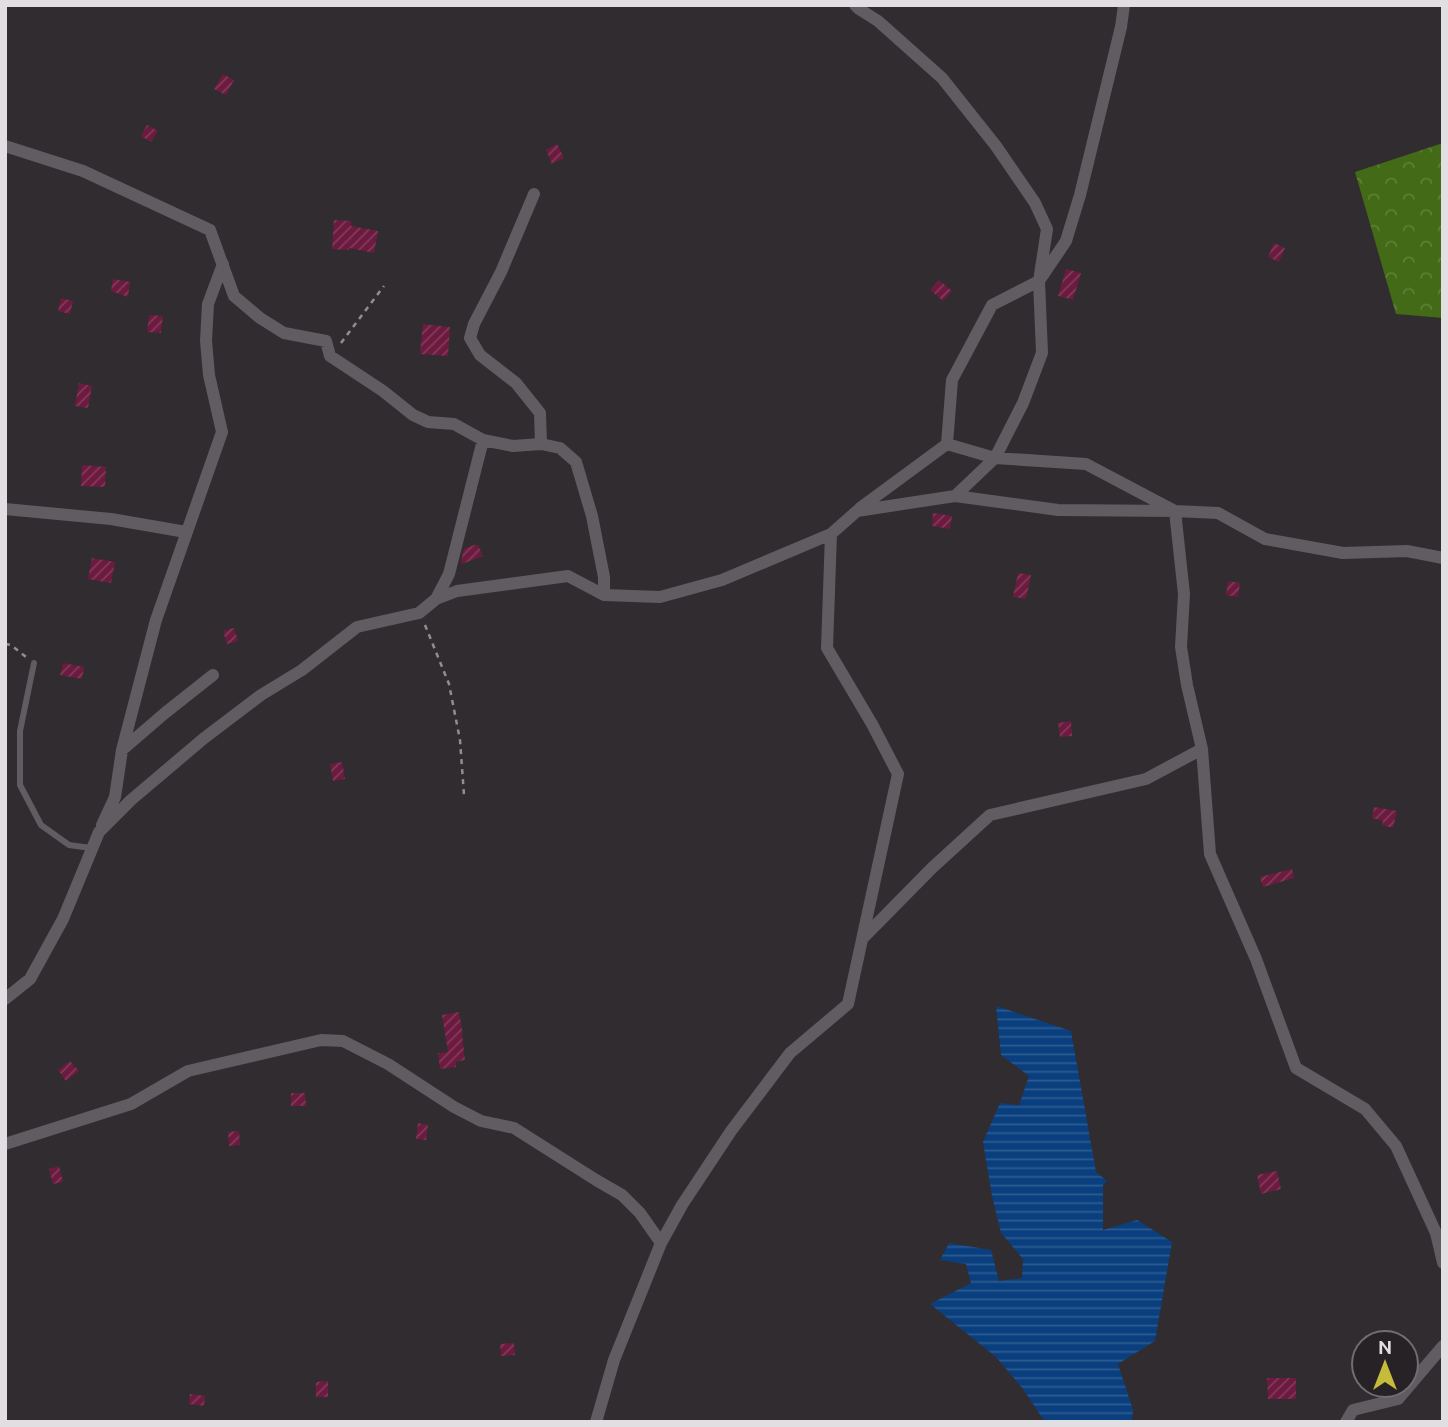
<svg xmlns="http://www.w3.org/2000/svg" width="1448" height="1427" viewBox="0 0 1448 1427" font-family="Ubuntu,sans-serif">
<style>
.forest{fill:url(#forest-crowns)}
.water{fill:url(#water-rules)}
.building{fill:url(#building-hatch)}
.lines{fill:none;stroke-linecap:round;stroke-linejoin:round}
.path{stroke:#918e91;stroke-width:2.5;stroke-dasharray:5 5;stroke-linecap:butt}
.service{stroke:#615c61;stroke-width:6}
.minor{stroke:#615c61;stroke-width:12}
</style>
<defs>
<pattern id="forest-crowns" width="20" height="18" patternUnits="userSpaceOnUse" patternTransform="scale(1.75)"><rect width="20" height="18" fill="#436a16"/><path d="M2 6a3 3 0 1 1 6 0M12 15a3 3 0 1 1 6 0" fill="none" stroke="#5e7f38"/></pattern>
<pattern id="water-rules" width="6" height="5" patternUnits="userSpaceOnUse" patternTransform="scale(1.75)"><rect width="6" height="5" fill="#093f7e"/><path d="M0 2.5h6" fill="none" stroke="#2d5a90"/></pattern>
<pattern id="building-hatch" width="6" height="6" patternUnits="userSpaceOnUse" patternTransform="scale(1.75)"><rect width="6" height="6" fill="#6c1a3f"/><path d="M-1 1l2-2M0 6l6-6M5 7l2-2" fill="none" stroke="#813b5a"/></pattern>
</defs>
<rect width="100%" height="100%" fill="#302c30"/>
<path class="forest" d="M1443,143v175l-47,-4 -41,-142z"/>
<path class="water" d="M996,1006l75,25 25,141 11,9 -4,4v45l34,-10 35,22 -17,99 -37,23 15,46 -1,12h-87l-22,-33 -27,-32 -66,-53 41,-21 -5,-19 -26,-4 9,-17 42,7 8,31 23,-3 1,-19 -22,-26 -9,-37 -9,-54 17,-39 19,2 10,-29 -28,-21z"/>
<path class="building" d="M223,74l11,6 -8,15 -12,-6z
M147,125l11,6 -7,11 -10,-6z
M557,144l7,14 -12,6 -6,-14z
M334,220l17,1v5l27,5 -4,22 -25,-5v2l-17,-1z
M1274,243l11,5 -6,14 -11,-5z
M1066,269l15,4 -8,27 -15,-4z
M113,279l17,3 -2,15 -17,-6z
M939,280l13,11 -9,10 -13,-11z
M61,298l12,3 -3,13 -12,-3z
M149,315l14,1 -2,17 -14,-1z
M423,324l27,3 -2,29 -28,-2z
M79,383l13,3 -4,22 -13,-2z
M82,465l24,2 -1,20 -24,-1z
M933,513l19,3 -2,13 -18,-3z
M474,545h4l5,11 -21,8 -1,-3 3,-12z
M92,558l23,4 -4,21 -23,-4z
M1018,573l13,2 -5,24 -13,-2z
M1228,581l12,2 -2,14 -12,-2z
M234,628l4,13 -11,3 -4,-13z
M63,663l21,4 -2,12 -22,-4z
M1071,721l1,15 -12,1 -2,-14z
M342,762l3,17 -12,2 -3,-17z
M1374,807l23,4 -4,17 -11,-3 1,-4 -11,-3z
M1292,869l2,9 -31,9 -3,-10z
M459,1012l4,23h-1l3,25 -9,2v5l-16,2 -2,-16 10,-1 -6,-37z
M70,1061l9,10 -13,10 -8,-11z
M291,1093h14l1,13h-15z
M418,1123l10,2 -2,15 -10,-1z
M239,1131l1,14 -11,1 -1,-14z
M59,1166l4,16 -10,2 -4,-15z
M1277,1171l4,18 -20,5 -4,-19z
M514,1343l1,12 -14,1 -1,-12z
M1267,1378h29v21h-28z
M328,1381v16h-12v-15z
M190,1394l15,2 -1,10 -15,-2z"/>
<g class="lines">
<path class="path" d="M341,343l43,-57
M425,625l24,59 11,56 4,55
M5,644l6,1 15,12"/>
<path class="service" d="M34,663l-14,68v54l21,40 28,20 22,3"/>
<path class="minor" d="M855,5l4,4 19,12 64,57 54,68 39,57 12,26 -8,52 -47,24 -40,75 -5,64 -87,64
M5,146l78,25 127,59 24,66 26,22 24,15 42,8 4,15 53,35 30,24 15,7 26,2 29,16
M534,194l-33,78 -27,52 -4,14 10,17 36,28 24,30 1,31
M947,444l48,14 91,6 89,47 9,83 -3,53 6,38 15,64 8,105 46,105 40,109 69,41 31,37 40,87 7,30
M955,496l40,-38 28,-55 19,-50 -3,-72 27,-40 14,-46 41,-168 3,-22
M5,509l106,10 75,13
M436,599l13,-25 34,-134 30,6 28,-2 19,4 16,14 16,54 12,61v18
M122,750l34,-130 66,-188 -13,-57 -3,-34 2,-37 15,-40
M102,825l13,-28 7,-47 43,-37 48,-38
M864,937l68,-69 58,-53 156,-36 56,-30
M5,999l25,-20 33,-60 36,-87 32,-32 72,-61 58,-44 41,-25 55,-43 62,-14 17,-14 21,-8 111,-15 36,19 56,2 62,-17 109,-46 26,-23 98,-15 103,14 117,1 43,2 47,26 78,14 64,-2 36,7
M5,1144l126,-40 57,-33 133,-31 22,1 45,23 66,43 27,14 33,7 82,52 26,15 18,18 21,30
M596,1422l18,-62 47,-117 21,-38 49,-74 59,-78 58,-49 50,-230 -26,-50 -45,-76 4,-114
M1346,1422l7,-12 45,-11 45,-53"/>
</g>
<rect width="1448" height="1427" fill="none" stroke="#e2dfe2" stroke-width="14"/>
<g transform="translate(1385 1364)"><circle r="33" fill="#262226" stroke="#716e71" stroke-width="2"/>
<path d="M0-5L12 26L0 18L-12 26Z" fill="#c7bb3b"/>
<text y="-10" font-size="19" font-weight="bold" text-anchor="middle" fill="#e2dfe2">N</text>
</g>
</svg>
